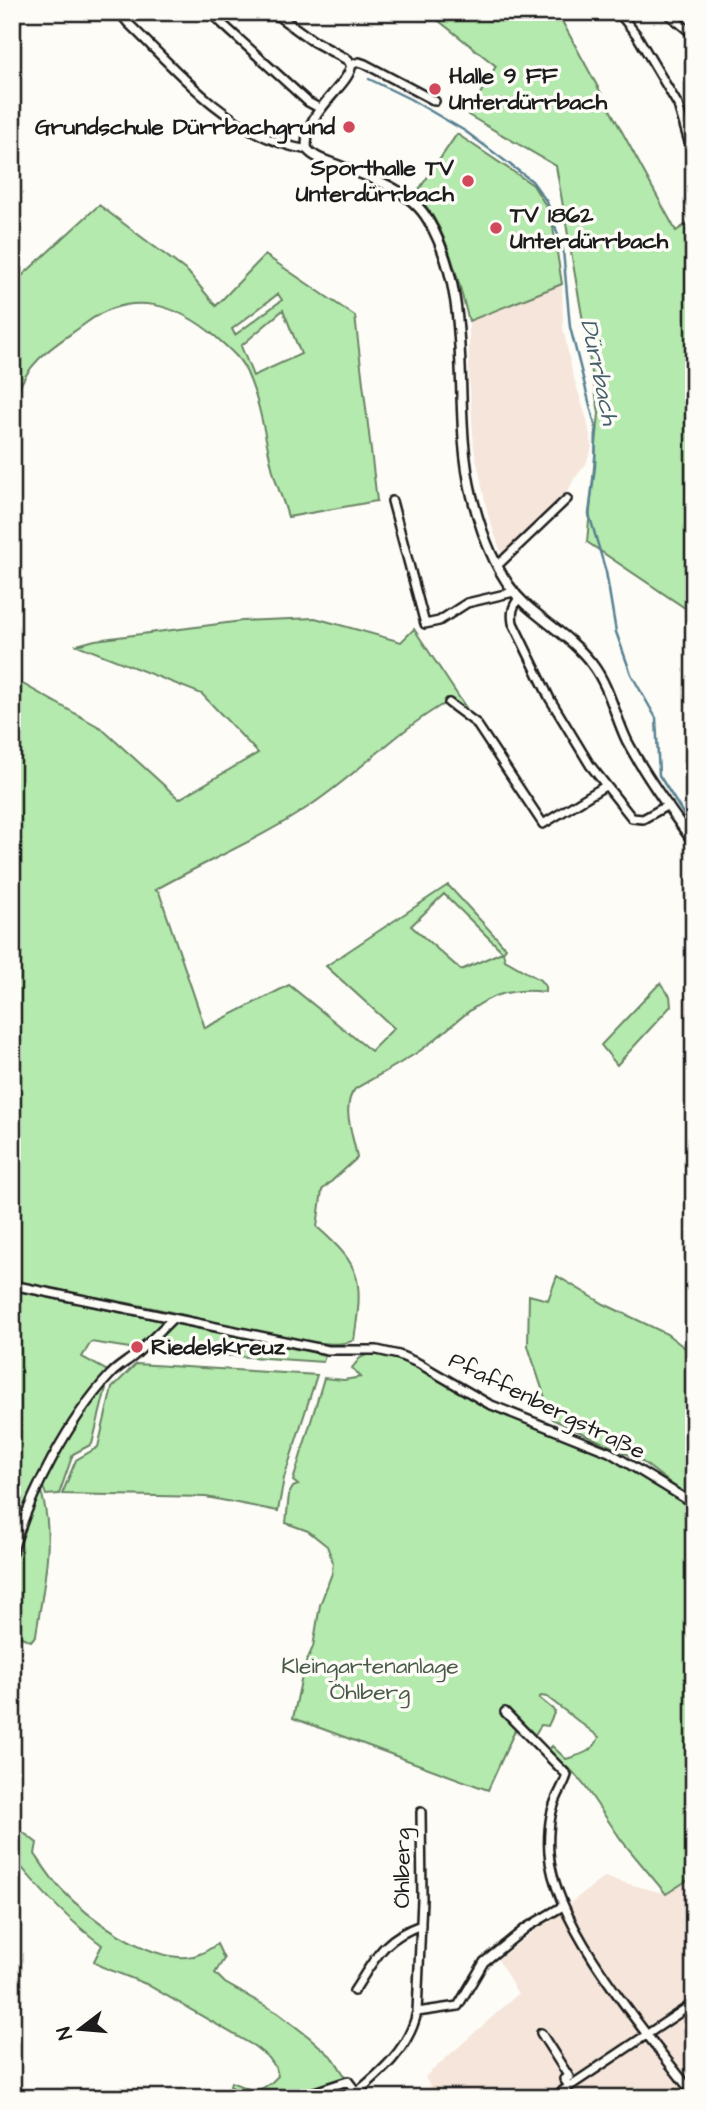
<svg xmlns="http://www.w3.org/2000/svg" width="706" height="2110" viewBox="0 0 706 2110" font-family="'Architects Daughter',sans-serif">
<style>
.built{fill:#f5e5da}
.green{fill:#b4eaad;stroke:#688364;stroke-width:2;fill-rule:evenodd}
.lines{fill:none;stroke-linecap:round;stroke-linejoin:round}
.stream{stroke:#578191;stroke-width:2.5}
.minor-casing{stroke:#1c1c1c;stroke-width:12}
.tertiary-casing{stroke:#1c1c1c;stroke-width:13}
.minor{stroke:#fdfcf7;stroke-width:7}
.tertiary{stroke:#fdfcf7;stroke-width:8}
.poi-dot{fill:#d1495b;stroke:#fdfcf7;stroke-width:2.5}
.labels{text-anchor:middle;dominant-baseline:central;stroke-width:7;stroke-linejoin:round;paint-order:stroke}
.poi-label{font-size:23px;font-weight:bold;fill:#1c1c1c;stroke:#fdfcf7;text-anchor:start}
.street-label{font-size:23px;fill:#1c1c1c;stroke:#fdfcf7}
.park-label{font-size:23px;fill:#4a5a48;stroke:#fdfcf7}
.water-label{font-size:24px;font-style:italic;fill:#445f6a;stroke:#fdfcf7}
</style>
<rect width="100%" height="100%" fill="#fdfcf7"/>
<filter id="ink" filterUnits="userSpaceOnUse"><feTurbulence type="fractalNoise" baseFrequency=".0143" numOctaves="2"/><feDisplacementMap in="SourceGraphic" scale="14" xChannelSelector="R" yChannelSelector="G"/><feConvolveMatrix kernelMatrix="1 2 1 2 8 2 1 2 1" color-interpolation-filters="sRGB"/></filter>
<g filter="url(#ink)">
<path class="built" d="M562,284l1,44 9,44 15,48 5,27 -6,17 -12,15 -10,20 -59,56h-3l-14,-40 -14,-67 -5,-73v-54z
M694,999v41l-8,-6 -2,-34z
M694,1876v222h-258l-11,-21 93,-83 -20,-35 106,-82 62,17z"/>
<path class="green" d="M438,12h119l119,219 18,-12v395l-107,-72 12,-129 -43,-247 -88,-51 28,-49 -62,-49z
M457,134l76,51 13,21 7,21 9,57 -93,37c-12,-43 -21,-94 -53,-127z
M99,205l89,67 28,34 49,-51 90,61 22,185 -89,16c-4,-15 -11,-30 -15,-46 -8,-32 -12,-67 -26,-98 -6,-15 -19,-25 -31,-36 -39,-33 -85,-48 -130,-14 -28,21 -57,35 -69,71l-5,97v-206zM278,294l4,6 -47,35 -3,-6zM283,310l18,44 -48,22 -12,-30z
M315,618l86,24 13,-13 62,94 -27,-20 -9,3c-46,28 -84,69 -129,99 -50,34 -103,55 -156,85l4,2 46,136 84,-43 82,66 23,-23 -68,-62 122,-81 58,63 -3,4 2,8 35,20 5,6v6c-61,-9 -80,27 -124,58 -21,14 -44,26 -66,39 -15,18 -1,48 2,69l-35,32 -5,37c46,40 46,54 37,113 -26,15 -149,-21 -183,-28 -53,-12 -106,-20 -159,-30v-604l89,50 78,71 79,-46 -56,-59 -125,-49 18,-5 147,-19zM444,894l58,57v1l-41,18 -50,-44z
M660,983l10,13 1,10 -54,59 -16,-20z
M557,1276l47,28 63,30 27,21v146l-54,-41 -88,-41 -24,-73 1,-51 19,5z
M12,1290l313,65 -2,7 -187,-13 -45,-7 -9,15 29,16 12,-5 -16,16 -15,60 -19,10 -14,40 -13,1 -3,-8 -4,-1c18,47 4,101 -3,149l-5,6 -19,-8z
M377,1350l22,5 91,49 119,48 85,52v372l-28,18 -44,-53 -38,-56 -12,-14 -26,-18 6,-7 14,13c14,-4 28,-7 33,-22l-52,-40 -6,-1 -2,2 16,13 -7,15 -7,-1 -9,14 -15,-13 -29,64 -195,-72 11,-51 9,-20 7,-42 12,-32 1,-11 -6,-16 -19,-15 -22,-8 3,-29 4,-7 5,-2 -5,-4 31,-103 20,2 17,-3 -9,-9 8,-10z
M136,1364l181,11 -33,103 -6,33 -72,-14 -144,-3 14,-34 22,-13 14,-59z
M12,1824l25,19 -2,11c8,12 16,25 26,35 26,28 86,71 126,68 12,-1 20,-6 30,-13l7,15 -9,14 10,10 53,30 31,24 25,22 14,22 -52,17h-45l-21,-12 1,-4 25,10 15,-9 7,-7 -2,-8 -7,-10 -15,-12 -108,-62 -46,-18 -6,-5 8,-16c-34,-25 -61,-53 -87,-86l-3,-5z"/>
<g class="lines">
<path class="stream" d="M369,79l41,20 55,32 67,50 15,21 16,48 7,77 26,102 -1,37 -6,48 17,58 10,60 15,42 25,44 3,57 35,56"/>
<g class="minor-casing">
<path id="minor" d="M119,12l9,11c46,44 91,100 153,120 9,3 17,6 26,6
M618,12l18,22 42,71 16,54
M666,12l28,23
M216,18l92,84 11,6
M351,65l8,-3 6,2 70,37
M392,501l33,123 14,-3 28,-18 47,-11
M498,565l69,-66
M519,598c-6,8 -8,14 -6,25l37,76 40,66 42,53 11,1 25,-14
M449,703l27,20 67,101 62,-38
M12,1285l316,65h49l22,5 19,8 71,41 120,48 85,52
M12,1553c18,-59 56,-133 98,-178 7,-8 17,-13 25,-20 13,-12 26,-25 38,-37
M505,1712l62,63c-3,10 -10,20 -13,30 -5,13 -6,34 -5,48 5,74 100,183 145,242
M354,1991c21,-32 28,-52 67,-66
M417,2012l5,-113 -1,-87
M541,2033l28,44 -5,2 5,7
M296,2098l52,-17 13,17
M350,2098c29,-24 59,-48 67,-86l41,-6 26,-44 42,-34 37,-22
M552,2098l142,-95"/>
</g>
<g class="tertiary-casing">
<path id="tertiary" d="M273,12l40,29 35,19 3,5c-1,21 -49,47 -44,84 8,10 21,12 33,17 30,11 71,24 88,54 49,83 22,186 44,276 9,36 25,82 53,108 22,20 48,35 67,60 17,22 23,52 35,77 18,34 44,70 67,102"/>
</g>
<use href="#minor" class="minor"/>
<use href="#tertiary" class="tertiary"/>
</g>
</g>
<g class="poi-dot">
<circle cx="435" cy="89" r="7"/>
<circle cx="349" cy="127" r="7"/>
<circle cx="468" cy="181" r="7"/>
<circle cx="496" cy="228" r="7"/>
<circle cx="137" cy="1347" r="7"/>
</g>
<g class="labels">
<g class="poi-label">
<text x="449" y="76">Halle 9 FF<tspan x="449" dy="26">Unterdürrbach</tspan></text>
<text x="335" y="127" text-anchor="end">Grundschule Dürrbachgrund</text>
<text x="454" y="168" text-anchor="end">Sporthalle TV<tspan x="454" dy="26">Unterdürrbach</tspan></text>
<text x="510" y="215">TV 1862<tspan x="510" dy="26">Unterdürrbach</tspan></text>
<text x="151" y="1347">Riedelskreuz</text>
</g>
<g class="street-label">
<text transform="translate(547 1406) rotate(26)">Pfaffenbergstraße</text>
<text transform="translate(402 1868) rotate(-90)">Öhlberg</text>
</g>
<g class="park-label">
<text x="370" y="1666">Kleingartenanlage<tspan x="370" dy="26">Öhlberg</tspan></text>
</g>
<g class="water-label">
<text transform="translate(599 372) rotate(78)">Dürrbach</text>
</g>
</g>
<rect width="706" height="2110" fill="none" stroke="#fdfcf7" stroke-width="42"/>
<rect x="21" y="21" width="664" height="2068" fill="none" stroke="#1c1c1c" stroke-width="2.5" filter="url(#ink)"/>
<g transform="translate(80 2029) rotate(254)" stroke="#fdfcf7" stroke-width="5" paint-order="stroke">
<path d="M0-5L12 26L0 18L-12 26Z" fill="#1c1c1c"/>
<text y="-10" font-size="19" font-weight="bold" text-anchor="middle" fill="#1c1c1c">N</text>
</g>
</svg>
